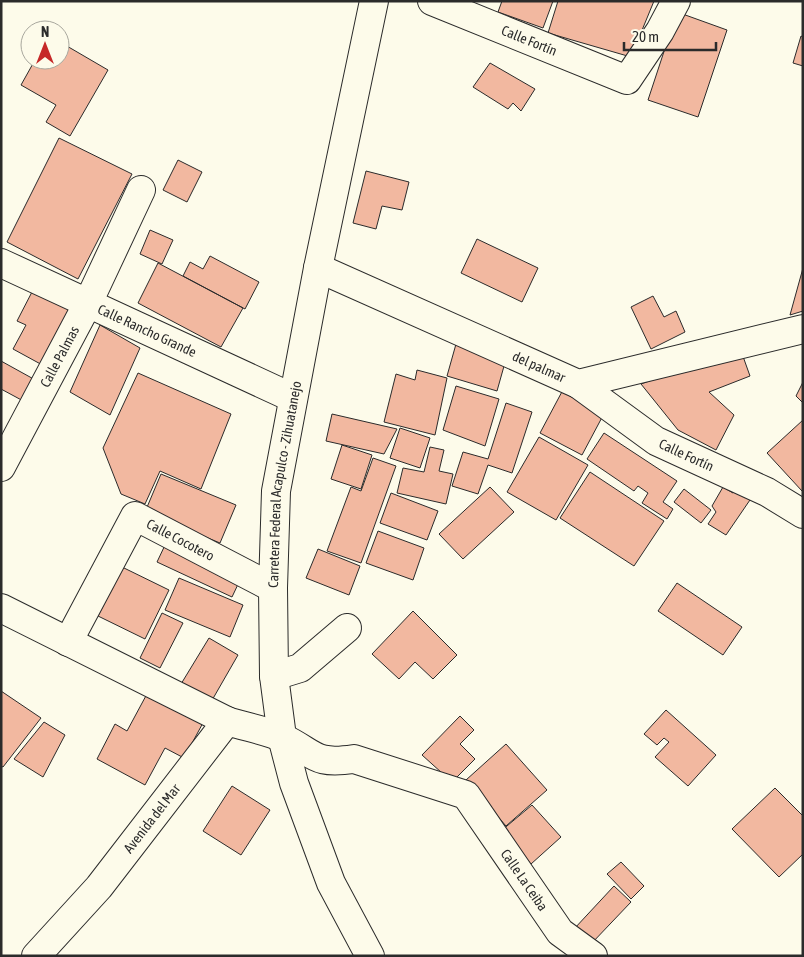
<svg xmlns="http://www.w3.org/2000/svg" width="804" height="957" viewBox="0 0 804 957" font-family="'Asap Condensed',sans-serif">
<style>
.building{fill:#f2b8a0;stroke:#2b2b2b}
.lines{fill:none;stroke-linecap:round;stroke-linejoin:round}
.street-casing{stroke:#2b2b2b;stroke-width:30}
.secondary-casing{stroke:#2b2b2b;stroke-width:30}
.primary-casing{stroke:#2b2b2b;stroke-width:30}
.street{stroke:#fdfbea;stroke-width:28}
.secondary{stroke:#fdfbea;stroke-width:28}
.primary{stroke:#fdfbea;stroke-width:28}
.labels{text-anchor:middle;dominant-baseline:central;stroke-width:4;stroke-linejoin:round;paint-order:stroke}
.street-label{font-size:14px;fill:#2b2b2b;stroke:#fdfbea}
</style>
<rect width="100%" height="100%" fill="#fdfbea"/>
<path class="building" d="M502,1h51l-10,27 -45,-16z
M558,1h96l-23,56 -83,-24z
M677,12l50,18 -29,87 -50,-17z
M801,36l2,1v29l-10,-3z
M60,42l48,28 -38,66 -24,-14 10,-17 -35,-20 14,-25h25z
M490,63l45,26 -14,22 -8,-8 -5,6 -35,-22z
M59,138l73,36 -54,105 -71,-37z
M178,160l24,12 -15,30 -24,-12z
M366,171l43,11 -7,28 -20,-4 -6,23 -23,-6z
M150,230l23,10 -11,24 -22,-10z
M477,239l61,29 -16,34 -61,-29z
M210,256l49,26 -14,27 -62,-33 7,-14 13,7z
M158,263l85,45 -22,39 -83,-44z
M803,268v43l-13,4z
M33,290l42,23 -29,54 -33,-18 13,-24 -9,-4z
M653,296l11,21 12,-6 9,21 -34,17 -20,-42z
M100,325l40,23 -30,67 -40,-23z
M456,344l50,15 -9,32 -50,-15z
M740,348l10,28 -41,16 25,23 -18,35 -38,-20 -37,-46z
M1,361l38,21 -12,21 -26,-14z
M417,370l30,8 -12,57 -51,-13 12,-48 19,6z
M138,373l93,41 -30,75 -41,-18 -15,33 -24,-10 -18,-46z
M803,382v21l-7,-7z
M456,386l43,13 -14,47 -42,-16z
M565,386l42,22 -25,47 -42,-22z
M506,403l26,9 -20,61 -24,-8 -10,29 -26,-8 11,-34 25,7z
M332,414l65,15 -13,25 -58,-13z
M803,420v70l-1,1 -35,-38z
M400,428l30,10 -10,30 -30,-10z
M604,433l73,48 -14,21 10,7 -6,10 -25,-16 6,-10 -10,-7 -4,5 -47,-32z
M539,437l49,28 -32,55 -49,-28z
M342,445l30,10 -11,34 -30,-10z
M430,447l14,3 -5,21 14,3 -7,30 -49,-11 6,-25 21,4z
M373,458l23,8 -35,97 -34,-12 24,-64 10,4z
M590,472l74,49 -30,45 -74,-48z
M161,474l75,31 -16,38 -75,-31z
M490,487l24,25 -51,47 -24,-25z
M723,487l10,6 4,-5 15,9 -26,38 -18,-11 8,-12 -4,-6z
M684,489l27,21 -10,13 -27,-21z
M391,493l47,18 -11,29 -47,-17z
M378,531l46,17 -11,32 -47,-17z
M166,543l75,35 -9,19 -75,-35z
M318,549l42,17 -11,29 -43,-17z
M122,567l47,23 -24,49 -47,-23z
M179,578l64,27 -13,32 -65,-27z
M677,583l65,44 -19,28 -65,-44z
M413,611l44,44 -24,24 -18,-17 -16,17 -27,-25z
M162,613l21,10 -23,45 -20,-10z
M209,638l29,17 -27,47 -30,-18z
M1,691l40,27 -38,49 -2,-1z
M148,692l56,29 -20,37 -19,-10 -20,37 -48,-26 18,-35 12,7z
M666,710l50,45 -28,31 -33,-29 14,-15 -5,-4 -7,7 -13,-11z
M460,716l14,14 -14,14 15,15 -23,23 -30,-27z
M44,722l21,13 -22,42 -29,-18z
M506,744l41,46 -41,36 -40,-46z
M232,786l38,24 -29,45 -38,-24z
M775,788l28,28v38l-24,23 -47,-48z
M532,805l29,32 -30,27 -30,-33z
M621,862l23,24 -13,13 -24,-25z
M614,886l17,16 -40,42 -17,-15z"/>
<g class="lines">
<g class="street-casing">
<g id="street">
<path id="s1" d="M432,1l195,79 33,-49 16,-30"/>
<path id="s2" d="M1,263l292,135"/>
<path id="s3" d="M578,384l78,57 111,51 36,22"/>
<path id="s4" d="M1,467l87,-164 53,-113"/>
<path d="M1,608l226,113"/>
<path id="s5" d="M68,642l67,-126 138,72"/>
<path d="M274,676l26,-8 47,-40"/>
<path id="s6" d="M36,956l63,-69 128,-166c18,6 39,9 56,17 33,16 30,27 71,21l112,36 94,137 33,24"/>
</g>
</g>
<g class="secondary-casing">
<g id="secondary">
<path id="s7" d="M318,268l260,116 225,-55"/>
</g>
</g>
<g class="primary-casing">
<g id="primary">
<path id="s8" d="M370,956l-39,-73 -37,-100 -12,-46 -8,-61 -1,-88 3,-97 42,-223 56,-267"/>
</g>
</g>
<use href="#street" class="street"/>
<use href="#secondary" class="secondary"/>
<use href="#primary" class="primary"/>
</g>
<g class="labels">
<g class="street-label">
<text stroke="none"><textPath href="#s1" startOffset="105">Calle Fortín</textPath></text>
<text stroke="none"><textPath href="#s2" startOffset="161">Calle Rancho Grande</textPath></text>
<text stroke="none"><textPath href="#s4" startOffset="125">Calle Palmas</textPath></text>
<text stroke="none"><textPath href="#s7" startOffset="242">del palmar</textPath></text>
<text stroke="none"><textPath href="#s3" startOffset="130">Calle Fortín</textPath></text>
<text stroke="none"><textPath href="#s8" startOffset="491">Carretera Federal Acapulco - Zihuatanejo</textPath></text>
<text stroke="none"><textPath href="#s5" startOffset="194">Calle Cocotero</textPath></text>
<text stroke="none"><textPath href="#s6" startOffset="180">Avenida del Mar</textPath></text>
<text stroke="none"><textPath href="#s6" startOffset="659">Calle La Ceiba</textPath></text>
</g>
</g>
<rect width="804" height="957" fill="none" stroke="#2b2b2b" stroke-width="5"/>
<g transform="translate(45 45)"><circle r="24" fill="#fdfbea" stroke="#a9a89e"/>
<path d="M0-4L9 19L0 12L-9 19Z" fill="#c62828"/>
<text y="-8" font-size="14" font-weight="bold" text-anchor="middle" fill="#2b2b2b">N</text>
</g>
<path d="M624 42v8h92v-8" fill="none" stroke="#2b2b2b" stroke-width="2.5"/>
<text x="632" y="42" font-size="15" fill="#2b2b2b" stroke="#fdfbea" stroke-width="4" paint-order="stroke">20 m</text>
</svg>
